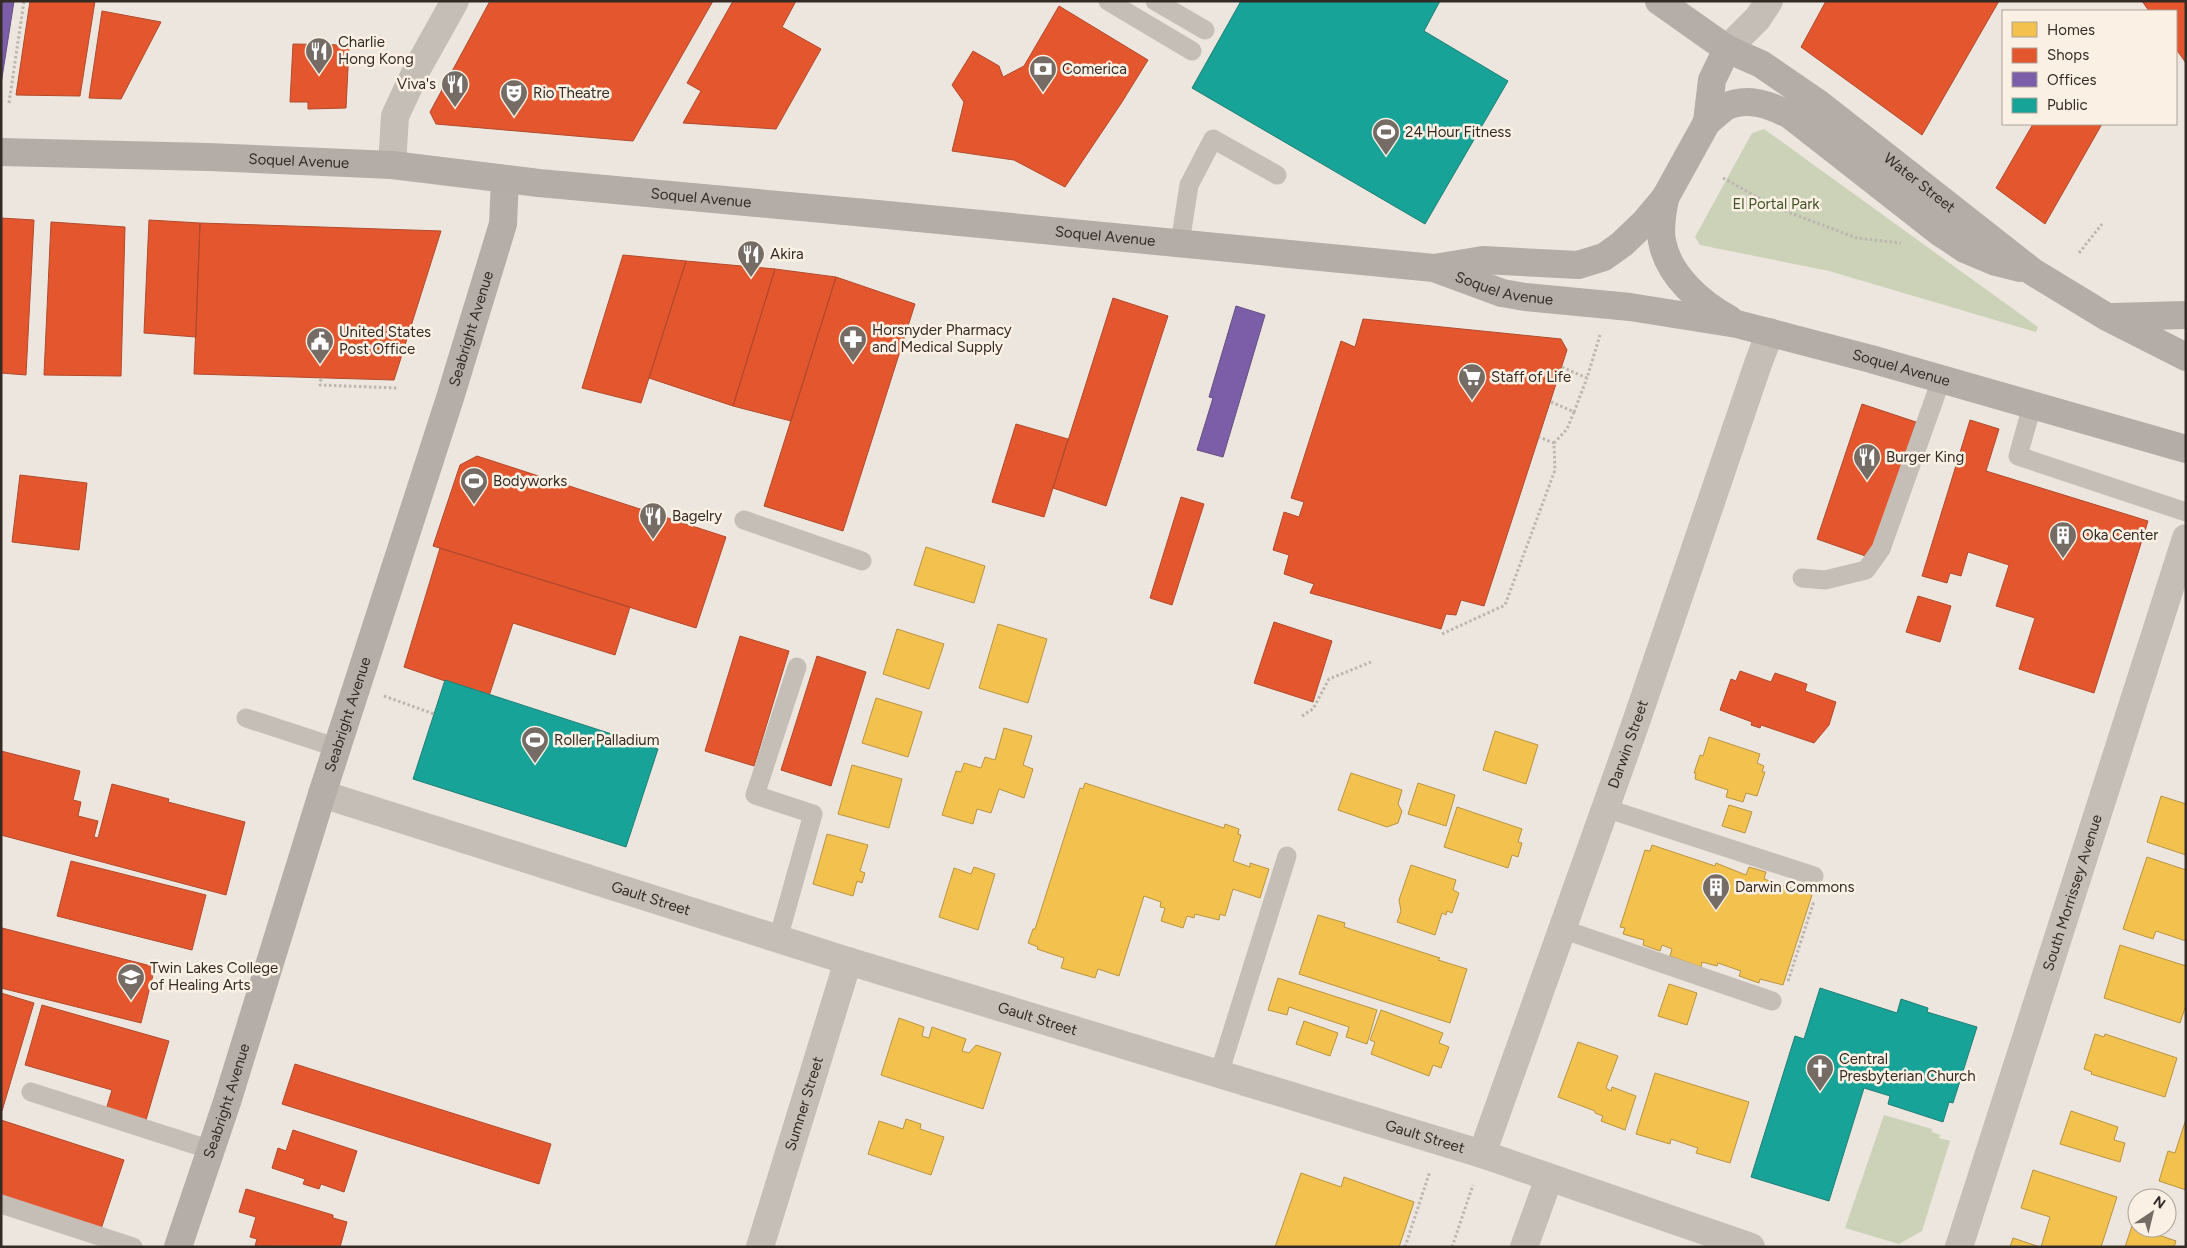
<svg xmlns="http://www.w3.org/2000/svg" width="2187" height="1248" viewBox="0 0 2187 1248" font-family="Figtree,sans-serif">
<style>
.green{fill:#ccd2b8}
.homes{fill:#f2c14e;stroke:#b99442}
.shops{fill:#e4572e;stroke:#b04a2c}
.offices{fill:#7b5ea7;stroke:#664f80}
.public{fill:#17a398;stroke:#207f76}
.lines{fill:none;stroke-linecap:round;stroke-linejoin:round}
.path{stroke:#bdb6b0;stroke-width:3;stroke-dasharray:2.5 2.5;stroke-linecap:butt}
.service{stroke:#c5beb7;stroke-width:19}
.minor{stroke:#c5beb7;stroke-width:28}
.tertiary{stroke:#c5beb7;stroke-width:28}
.secondary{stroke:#b5aea8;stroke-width:28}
.primary{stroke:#b3aca7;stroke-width:28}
.labels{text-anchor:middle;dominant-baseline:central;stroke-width:5;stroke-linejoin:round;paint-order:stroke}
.poi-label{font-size:15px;fill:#352b26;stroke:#faf1e4;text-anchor:start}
.street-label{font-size:15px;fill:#352b26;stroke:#faf1e4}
.park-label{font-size:15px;fill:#425429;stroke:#faf1e4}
</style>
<rect width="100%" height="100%" fill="#ece6de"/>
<path class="green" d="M1764,129l274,198 -2,5 -207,-61 -129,-26 -5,-8 57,-104z
M1884,1115l48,14v3l8,3 -1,3 11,3 -28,90 -23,13 -54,-16z"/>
<path class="homes" d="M926,547l59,19 -11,37 -60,-18z
M998,624l49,15 -19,64 -49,-15z
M897,629l47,15 -15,45 -46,-15z
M876,698l46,14 -14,45 -46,-14z
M1004,728l28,8 -9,29 10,4 -9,29 -25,-9 -8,24 -14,-4 -4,15 -31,-9 14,-44 5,1 3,-9 17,5 4,-11 10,3z
M1495,731l43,14 -12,39 -43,-14z
M1709,737l51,17 -3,9 7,3 -2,6h3l-8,24 -11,-3 -3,9 -17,-5 2,-7 -33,-11 1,-6h-2l6,-18 3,1z
M852,765l50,14 -13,49 -51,-14z
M1351,773l51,17 -4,14 4,7 -4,12 -11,4 -49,-17z
M1085,783l139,45 1,-4 14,5 -1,5 3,1 -8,26 17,6v-4l19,6 -9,29 -27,-9 -8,27 -5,-2 -1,6 -24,-6 -1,4 -7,-2 -4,12 -22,-7 4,-13 -5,-1 1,-5 -17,-6 -25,80 -21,-7 -3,9 -34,-10 3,-10 -27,-9 1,-2 -10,-4 5,-14h2l45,-141 3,1z
M1418,783l37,12 -9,31 -38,-12z
M2161,796l25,8v51l-39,-13z
M1729,805l23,7 -7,21 -23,-7z
M1457,807l65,22 -4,13 4,1 -4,14 -6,-2 -4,13 -64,-21z
M827,834l41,11 -8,26 5,2 -3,10 -5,-2 -4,15 -40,-12z
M1652,845l63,21 1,-3 30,12 3,-8 17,5 -2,7 48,16 -29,90 -23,-6 -1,4 -20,-7 2,-5 -23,-8 -1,3 -15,-4 -1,5 -31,-11 2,-7 -10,-4 -2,6 -17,-6 1,-5 -21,-6 2,-6 -5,-1 25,-77 5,1z
M2147,857l39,13v71l-30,-10 -3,8 -30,-10z
M1411,865l45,15 -3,10 6,3 -7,20 -5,-2 -1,4 -4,-2 -7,22 -38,-13 4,-11 -2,-11z
M974,867l21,7 -17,56 -39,-13 15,-49 17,6z
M1318,915l27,8 -1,4 96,31 -2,2 29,9 -17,54 -151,-49z
M2120,945l66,21v39l-6,18 -76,-25z
M1278,978l99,32 -10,34 -21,-7 3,-10 -60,-20 -2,8 -19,-5z
M1669,984l28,9 -10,32 -29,-9z
M1381,1010l62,23 -4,10 10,4 -8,21 -8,-3 -4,11 -58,-22 4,-12 -5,-2z
M899,1018l25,9 -2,9 7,2 3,-11 34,12 -4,12 7,2 7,-8 25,8 -18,56 -102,-34z
M1304,1021l34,12 -8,23 -34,-12z
M2095,1034l9,3 1,-3 72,24 -12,39 -74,-23 1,-2 -8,-3z
M1578,1042l40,14 -12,32 5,3 1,-4 24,9 -11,34 -24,-9 2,-5 -8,-3v-2l-37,-14z
M1655,1073l94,29 -19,61 -34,-10 2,-5 -27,-9 -1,5 -34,-10z
M2071,1111l47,16 -4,13 11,3 -5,19 -60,-18z
M906,1119l15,5 -1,5 24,8 -13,38 -63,-21 11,-33 24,8z
M2185,1122l1,1v67l-27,-9 9,-30 7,2z
M2033,1170l84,27 -16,50h-60l9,-30 -29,-9z
M1301,1173l40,14 3,-10 70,25 -15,45h-124z
M2132,1226l44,15 -2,6h-49z
M2013,1238l27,9h-30z"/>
<path class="shops" d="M30,1h65l-15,95 -64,-1z
M490,1h223l-80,140 -197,-17 -6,-12z
M733,1h63l-14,26 39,22 -45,80 -93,-6 18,-32 -14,-8z
M1826,1h173l-77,134 -121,-88z
M2142,1h44v62l-10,-14v-38h-27z
M1059,6l89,54 -26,42 -57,85 -51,-27 -62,-9 12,-49 -12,-17 21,-34 26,15 4,11 21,-11z
M102,11l59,11 -40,77 -32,-1z
M293,44l52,1 4,3 -3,60 -38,1v-7h-18z
M2033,124h69l-57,100 -49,-36z
M1,218l33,2 -8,155 -25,-2z
M149,220l51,3 -4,114 -52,-4z
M51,222l74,5 -4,149 -77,-1z
M200,223l241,8 -47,149 -200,-6z
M623,255l63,6 -45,142 -59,-15z
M686,261l89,8 -42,137 -84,-28z
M775,269l61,8 -45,144 -58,-15z
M836,277l79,27 -72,227 -79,-25z
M1113,298l55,18 -62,190 -53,-18z
M1363,319l198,20 6,11 -83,256 -23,-6 -5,15 -10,-1 -5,15 -131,-36 4,-9 -30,-10 5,-19 -16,-5 11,-38 15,5 5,-15 -13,-4 50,-157 14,6z
M1862,404l54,18 -45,136 -54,-19z
M1970,420l29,9 -13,42 162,50 -54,172 -75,-24 16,-51 -39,-12 13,-41 -41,-13 -7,24 -11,-3 -3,10 -25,-7z
M1016,424l52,15 -24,78 -52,-15z
M477,456l249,81 -30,91 -263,-82 27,-81z
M20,475l67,8 -8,67 -67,-8z
M1181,497l23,7 -32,101 -22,-7z
M440,548l190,59 -15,48 -102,-32 -24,73 -85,-29z
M1918,596l33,10 -11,36 -34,-10z
M1274,622l58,19 -19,61 -59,-19z
M740,636l49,15 -35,115 -49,-15z
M817,656l49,16 -35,114 -50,-16z
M1740,671l31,11 4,-9 32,11 -2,7 31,11 -7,23 -15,18 -53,-18 -1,3 -9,-3 1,-3 -32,-12 11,-31 5,2z
M1,751l79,20 -7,29 8,2 -3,14 20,5 -4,16 4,1 14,-54 57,15 -1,3 77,20 -19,73 -225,-60z
M71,861l135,34 -14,55 -135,-34z
M2,928l153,39 -14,56 -140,-35z
M1,993l33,10 -32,108h-1z
M42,1005l127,36 -25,86 -40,-11 8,-26 -87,-25z
M295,1064l256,80 -12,40 -257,-80z
M1,1120l123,40 -23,69 -100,-33z
M293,1130l64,21 -13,41 -23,-8 -2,5 -16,-5 2,-5 -33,-11 6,-20 8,3z
M246,1189l87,26v3l14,4 -7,25 -85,-1 2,-7 -7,-2 6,-20 -17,-5z"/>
<path class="offices" d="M1,1h13l-13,83z
M1236,306l29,9 -42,142 -26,-7 16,-52 -4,-1z"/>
<path class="public" d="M1241,1h199l-16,30 84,50 -83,143 -233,-136z
M445,680l213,69 -32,98 -213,-68z
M1820,988l77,25 4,-14 27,9 -1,4 50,15 -24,76 -4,-1 -6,20 -55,-18 2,-8 -26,-8 -35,113 -78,-24 44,-141 9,3z"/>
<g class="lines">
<path class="path" d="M9,103l15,-102
M1723,178l54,30 80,30 44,5
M2079,253l23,-29
M1562,367l25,11 13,-43
M321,379l-1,6 77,3
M1551,402l23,10 13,-34
M1554,443l13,-14 7,-17
M1442,634l63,-29 50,-135 -1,-27 -15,-6
M384,696l50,18
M1302,716l11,-7 16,-30 42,-17
M1788,981l26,-80
M1405,1247l25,-76
M1452,1247l21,-62"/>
<path class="service" d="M1108,1l84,50
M1155,1l50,29
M1180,243l9,-58 24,-46 64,36
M2032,406l-14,50 168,56
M744,520l118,41
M1802,578l23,2 41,-10 15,-21 60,-169
M246,718l92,30
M1605,808l209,68
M1562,929l210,72
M778,939l35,-125 -58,-19 42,-128
M1219,1074l68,-218
M31,1092l180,58
M1,1204l132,43"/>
<g class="minor">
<path d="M1727,49l31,-31 11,-17"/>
<path id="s1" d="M322,794l526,167 634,193 269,93"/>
<path id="s2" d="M1482,1154l153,-429 123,-361 12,-32"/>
<path id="s3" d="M760,1247l88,-286"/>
<path d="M1524,1247l25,-69"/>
<path id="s4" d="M1959,1247l227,-709"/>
</g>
<path class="tertiary" d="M392,165l3,-49 22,-47 38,-68"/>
<g class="secondary">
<path d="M1659,1l68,48"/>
<path id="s5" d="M178,1247l49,-145 95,-308 128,-396 53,-174 2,-44"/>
</g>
<g class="primary">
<path d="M1707,122c6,-4 12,-11 18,-15 22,-11 45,-2 65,8l148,116 27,18 31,13 24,6"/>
<path id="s6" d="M1,152l207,5 184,8 147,18 338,31 557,54 68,25 23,4 105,10 107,17 134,35 315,90"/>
<path d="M1665,198c-2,13 -6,29 -3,43 6,34 38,62 67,78"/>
<path id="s7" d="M1434,268l49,-8 95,5 26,-8 18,-13 22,-21 21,-25 42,-76 5,-42 15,-31 34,15 57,39 215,169 74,45 79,40"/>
<path d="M2112,317l74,-2"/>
</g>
</g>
<defs>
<g id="restaurant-pin" transform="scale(1.4375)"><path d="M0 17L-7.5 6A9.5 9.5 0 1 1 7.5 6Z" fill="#756c66" stroke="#faf1e4"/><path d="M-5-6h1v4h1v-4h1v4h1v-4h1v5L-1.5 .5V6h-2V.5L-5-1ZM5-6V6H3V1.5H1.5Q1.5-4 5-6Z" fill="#fff"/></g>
<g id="bank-pin" transform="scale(1.4375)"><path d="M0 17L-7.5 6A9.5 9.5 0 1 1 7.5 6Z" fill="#756c66" stroke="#faf1e4"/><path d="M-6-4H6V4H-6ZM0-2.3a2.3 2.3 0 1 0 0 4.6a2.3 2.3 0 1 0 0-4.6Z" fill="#fff"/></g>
<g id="theatre-pin" transform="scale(1.4375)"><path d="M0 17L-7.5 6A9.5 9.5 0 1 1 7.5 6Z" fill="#756c66" stroke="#faf1e4"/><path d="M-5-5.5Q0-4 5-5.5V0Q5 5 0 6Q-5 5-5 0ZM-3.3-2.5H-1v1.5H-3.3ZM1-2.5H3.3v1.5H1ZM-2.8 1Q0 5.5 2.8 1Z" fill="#fff"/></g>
<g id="stadium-pin" transform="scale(1.4375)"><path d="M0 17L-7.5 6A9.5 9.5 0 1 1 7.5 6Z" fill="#756c66" stroke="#faf1e4"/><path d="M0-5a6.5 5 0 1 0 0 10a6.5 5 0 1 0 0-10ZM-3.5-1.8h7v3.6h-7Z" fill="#fff"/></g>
<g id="pharmacy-pin" transform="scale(1.4375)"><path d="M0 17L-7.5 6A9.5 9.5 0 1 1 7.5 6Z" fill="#756c66" stroke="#faf1e4"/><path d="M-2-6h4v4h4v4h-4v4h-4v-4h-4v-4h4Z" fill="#fff"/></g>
<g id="civic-pin" transform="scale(1.4375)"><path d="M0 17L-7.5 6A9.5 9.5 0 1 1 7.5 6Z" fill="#756c66" stroke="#faf1e4"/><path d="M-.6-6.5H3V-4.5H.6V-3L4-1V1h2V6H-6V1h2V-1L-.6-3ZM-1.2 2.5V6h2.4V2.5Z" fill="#fff"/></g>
<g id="supermarket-pin" transform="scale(1.4375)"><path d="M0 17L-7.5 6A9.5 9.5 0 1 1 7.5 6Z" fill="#756c66" stroke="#faf1e4"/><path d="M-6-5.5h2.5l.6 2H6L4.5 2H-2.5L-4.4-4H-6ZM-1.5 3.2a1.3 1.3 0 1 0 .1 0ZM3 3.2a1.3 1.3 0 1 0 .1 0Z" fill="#fff"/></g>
<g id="building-pin" transform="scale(1.4375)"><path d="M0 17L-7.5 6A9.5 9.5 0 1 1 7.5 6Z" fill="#756c66" stroke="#faf1e4"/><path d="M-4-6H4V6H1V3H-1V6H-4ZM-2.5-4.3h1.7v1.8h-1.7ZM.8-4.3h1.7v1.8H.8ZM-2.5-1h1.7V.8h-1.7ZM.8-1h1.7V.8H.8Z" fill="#fff"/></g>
<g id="university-pin" transform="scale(1.4375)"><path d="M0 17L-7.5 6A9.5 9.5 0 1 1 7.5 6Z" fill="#756c66" stroke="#faf1e4"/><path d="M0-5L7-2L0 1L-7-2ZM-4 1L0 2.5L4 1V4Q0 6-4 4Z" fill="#fff"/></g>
<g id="church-pin" transform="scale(1.4375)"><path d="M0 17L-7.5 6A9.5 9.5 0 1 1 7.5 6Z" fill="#756c66" stroke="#faf1e4"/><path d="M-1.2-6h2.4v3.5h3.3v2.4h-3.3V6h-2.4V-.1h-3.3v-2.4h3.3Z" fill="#fff"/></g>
</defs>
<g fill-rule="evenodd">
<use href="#restaurant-pin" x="319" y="51"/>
<use href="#bank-pin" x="1043" y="69"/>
<use href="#restaurant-pin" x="455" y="84"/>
<use href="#theatre-pin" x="514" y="93"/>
<use href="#stadium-pin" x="1386" y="132"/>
<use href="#restaurant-pin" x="751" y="254"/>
<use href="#pharmacy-pin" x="853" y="339"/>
<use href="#civic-pin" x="320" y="341"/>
<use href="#supermarket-pin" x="1472" y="377"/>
<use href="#restaurant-pin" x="1867" y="457"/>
<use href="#stadium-pin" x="474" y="481"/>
<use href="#restaurant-pin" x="653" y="516"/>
<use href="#building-pin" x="2063" y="535"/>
<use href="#stadium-pin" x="535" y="740"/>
<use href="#building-pin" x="1716" y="887"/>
<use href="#university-pin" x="131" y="977"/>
<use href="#church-pin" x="1820" y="1068"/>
</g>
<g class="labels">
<g class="poi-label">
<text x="338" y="42">Charlie<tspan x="338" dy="17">Hong Kong</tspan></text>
<text x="1062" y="69">Comerica</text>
<text x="436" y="84" text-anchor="end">Viva's</text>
<text x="533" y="93">Rio Theatre</text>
<text x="1405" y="132">24 Hour Fitness</text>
<text x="770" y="254">Akira</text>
<text x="872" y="330">Horsnyder Pharmacy<tspan x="872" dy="17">and Medical Supply</tspan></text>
<text x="339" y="332">United States<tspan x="339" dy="17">Post Office</tspan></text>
<text x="1491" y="377">Staff of Life</text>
<text x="1886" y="457">Burger King</text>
<text x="493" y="481">Bodyworks</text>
<text x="672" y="516">Bagelry</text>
<text x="2082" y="535">Oka Center</text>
<text x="554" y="740">Roller Palladium</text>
<text x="1735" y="887">Darwin Commons</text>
<text x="150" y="968">Twin Lakes College<tspan x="150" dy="17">of Healing Arts</tspan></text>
<text x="1839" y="1059">Central<tspan x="1839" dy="17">Presbyterian Church</tspan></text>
</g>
<g class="street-label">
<text stroke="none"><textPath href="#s6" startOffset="298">Soquel Avenue</textPath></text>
<text stroke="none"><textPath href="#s7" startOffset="656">Water Street</textPath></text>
<text stroke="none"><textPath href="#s6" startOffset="702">Soquel Avenue</textPath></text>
<text stroke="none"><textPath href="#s6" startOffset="1108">Soquel Avenue</textPath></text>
<text stroke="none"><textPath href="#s6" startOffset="1512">Soquel Avenue</textPath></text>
<text stroke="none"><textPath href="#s5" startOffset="964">Seabright Avenue</textPath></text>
<text stroke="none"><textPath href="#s6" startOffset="1918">Soquel Avenue</textPath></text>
<text stroke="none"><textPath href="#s5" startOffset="559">Seabright Avenue</textPath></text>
<text stroke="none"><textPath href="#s2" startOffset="435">Darwin Street</textPath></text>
<text stroke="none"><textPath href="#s4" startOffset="372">South Morrissey Avenue</textPath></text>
<text stroke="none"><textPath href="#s1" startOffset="345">Gault Street</textPath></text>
<text stroke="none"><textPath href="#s1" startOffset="750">Gault Street</textPath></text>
<text stroke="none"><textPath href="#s5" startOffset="154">Seabright Avenue</textPath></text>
<text stroke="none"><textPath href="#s3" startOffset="150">Sumner Street</textPath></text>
<text stroke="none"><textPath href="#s1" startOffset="1155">Gault Street</textPath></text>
</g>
<g class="park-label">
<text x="1776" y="204">El Portal Park</text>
</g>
</g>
<rect width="2187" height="1248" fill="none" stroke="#352b26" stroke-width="5"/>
<rect x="2002" y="10" width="175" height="115" fill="#faf1e4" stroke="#aba298"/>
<rect x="2012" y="22" width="25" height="15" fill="#f2c14e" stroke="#aba298"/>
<text x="2047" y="35" font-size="15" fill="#352b26">Homes</text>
<rect x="2012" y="48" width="25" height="15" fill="#e4572e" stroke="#aba298"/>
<text x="2047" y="60" font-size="15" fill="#352b26">Shops</text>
<rect x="2012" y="72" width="25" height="15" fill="#7b5ea7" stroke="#aba298"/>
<text x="2047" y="85" font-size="15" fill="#352b26">Offices</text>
<rect x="2012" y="98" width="25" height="15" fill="#17a398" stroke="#aba298"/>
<text x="2047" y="110" font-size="15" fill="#352b26">Public</text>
<g transform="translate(2152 1213) rotate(35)"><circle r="24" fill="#faf1e4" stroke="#aba298"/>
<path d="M0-4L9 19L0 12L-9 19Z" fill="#756c66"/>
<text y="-8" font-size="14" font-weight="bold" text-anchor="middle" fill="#352b26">N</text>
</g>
</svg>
